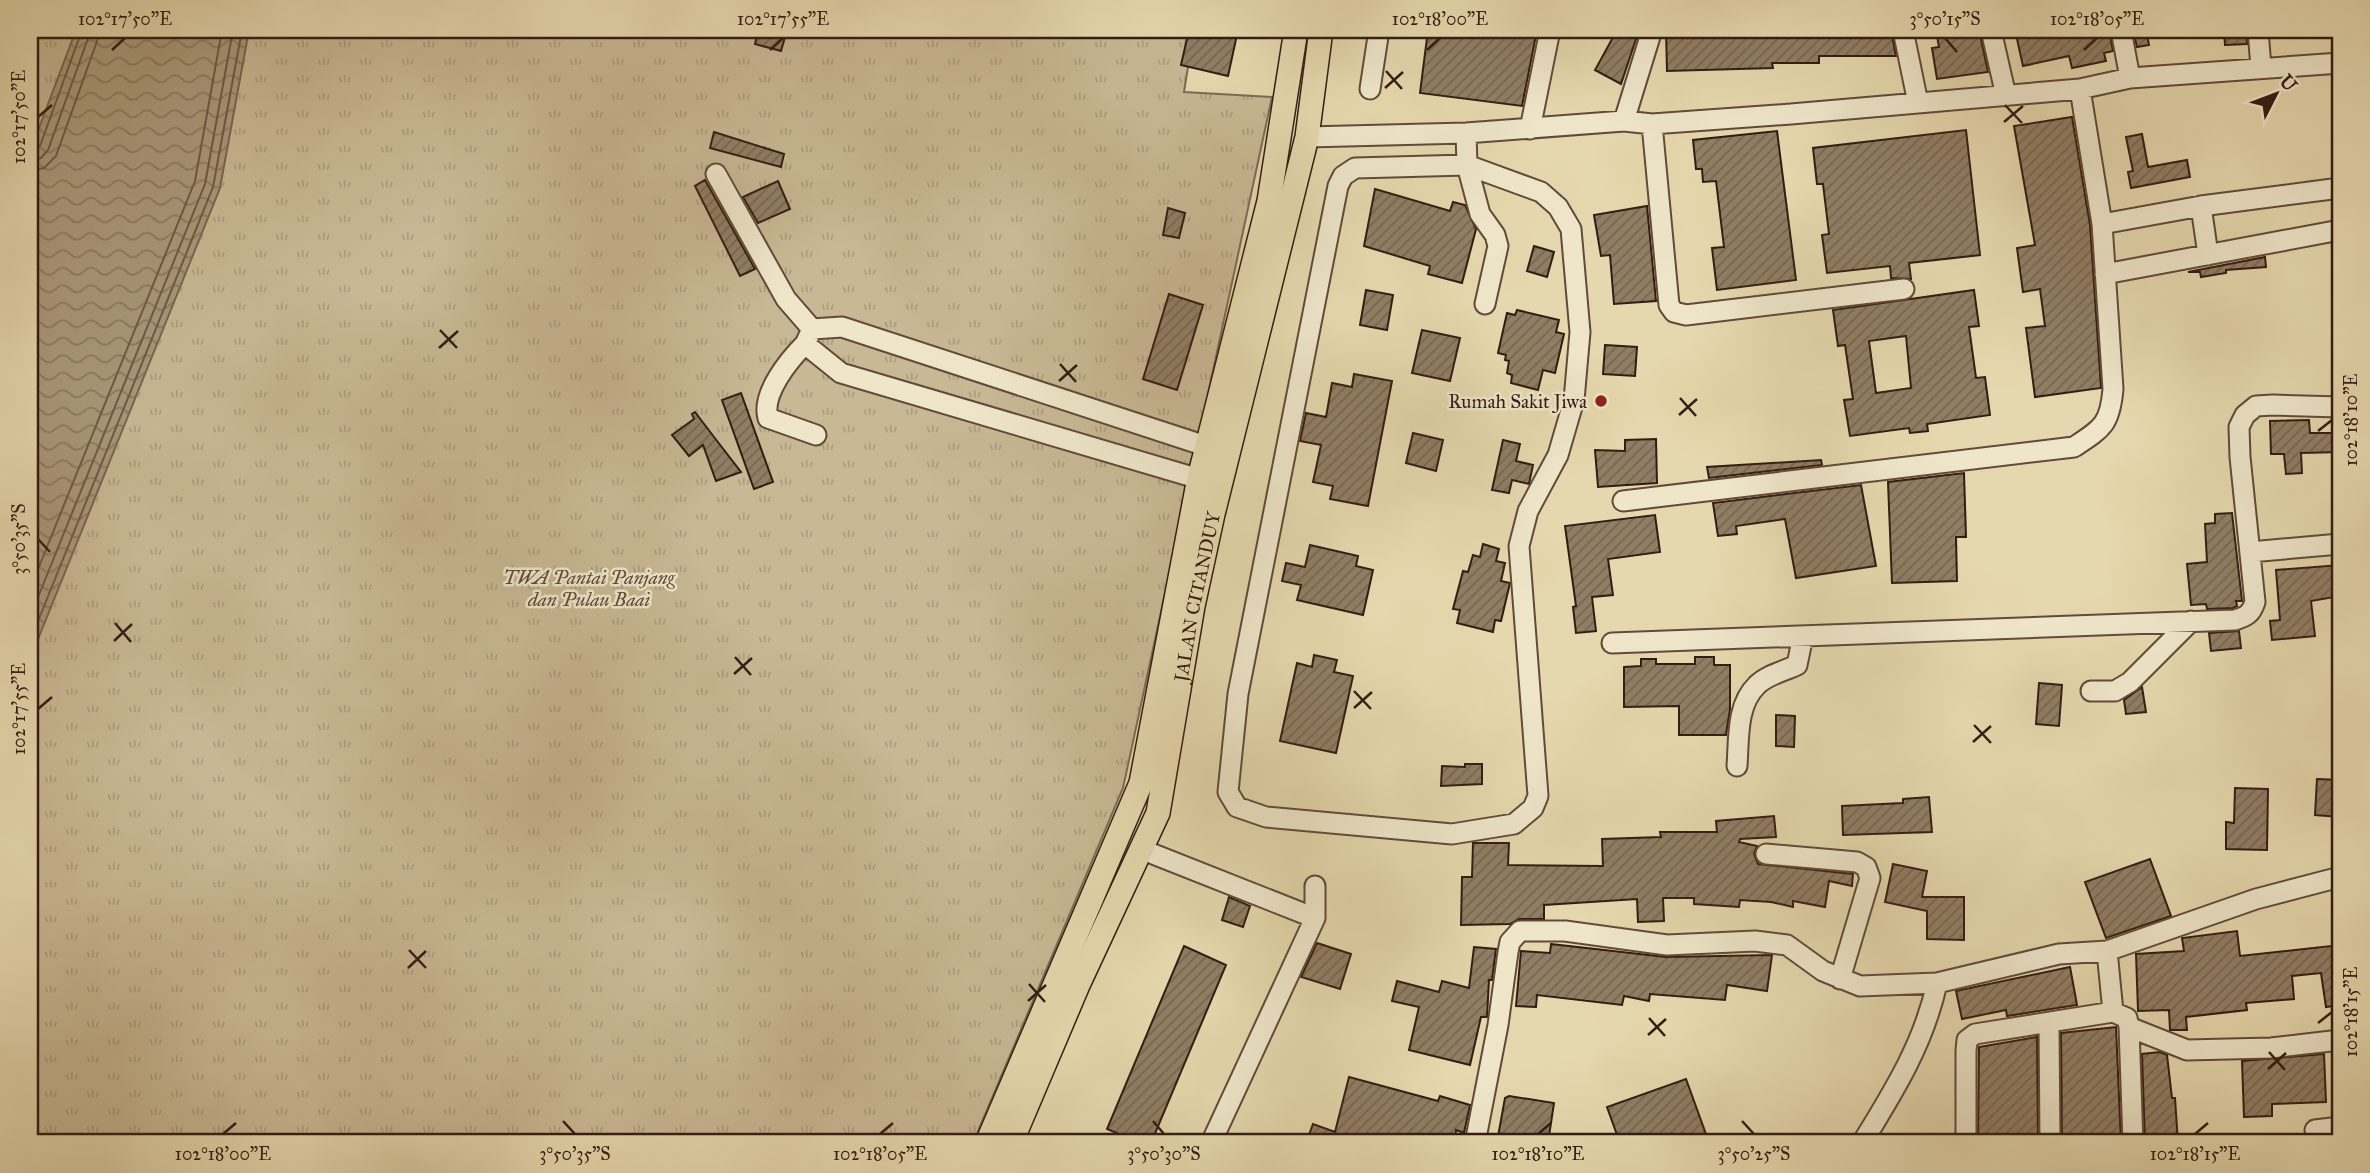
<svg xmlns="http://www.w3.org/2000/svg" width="2370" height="1173" viewBox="0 0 2370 1173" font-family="'IM FELL Great Primer',serif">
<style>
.park{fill:url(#park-tufts);stroke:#7e6a54;stroke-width:2}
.water{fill:url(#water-waves);stroke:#7a6650;stroke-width:2}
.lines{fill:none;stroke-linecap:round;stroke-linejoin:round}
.shore{stroke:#6e5a46;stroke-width:2}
.building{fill:url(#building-hatch);stroke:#331c13;stroke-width:2;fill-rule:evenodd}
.minor-casing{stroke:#604b3a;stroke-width:23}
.major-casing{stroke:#331c13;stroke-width:26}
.minor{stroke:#efe6ca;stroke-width:19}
.major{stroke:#e6d8ae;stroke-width:23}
.ticks{fill:none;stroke:#331c13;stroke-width:2.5}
.poi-dot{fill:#8f2418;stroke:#efe6ca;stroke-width:2.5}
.labels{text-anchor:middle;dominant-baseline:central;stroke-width:5;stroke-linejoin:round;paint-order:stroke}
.poi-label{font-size:19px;fill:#331c13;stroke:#efe6ca;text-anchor:end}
.park-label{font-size:19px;font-style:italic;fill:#604b3a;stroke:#efe6ca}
.street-label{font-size:19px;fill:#331c13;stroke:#efe6ca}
.neatline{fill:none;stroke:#331c13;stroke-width:2.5}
.ticks-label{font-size:18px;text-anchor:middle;fill:#331c13}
</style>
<defs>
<pattern id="park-tufts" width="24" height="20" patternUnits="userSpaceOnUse" patternTransform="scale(1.75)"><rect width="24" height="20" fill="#c8b894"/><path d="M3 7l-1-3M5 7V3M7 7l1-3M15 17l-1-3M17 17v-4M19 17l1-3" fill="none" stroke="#ac9e7f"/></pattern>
<pattern id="water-waves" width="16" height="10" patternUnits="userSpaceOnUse" patternTransform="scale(1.75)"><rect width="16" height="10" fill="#a99879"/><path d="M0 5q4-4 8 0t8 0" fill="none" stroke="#8a7b62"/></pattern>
<pattern id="building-hatch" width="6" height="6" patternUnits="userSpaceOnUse" patternTransform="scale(1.75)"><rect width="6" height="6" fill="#907e64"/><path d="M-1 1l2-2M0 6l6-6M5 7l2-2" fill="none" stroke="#766651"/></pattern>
</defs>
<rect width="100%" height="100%" fill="#e6d8ae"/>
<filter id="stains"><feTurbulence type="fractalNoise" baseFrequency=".00286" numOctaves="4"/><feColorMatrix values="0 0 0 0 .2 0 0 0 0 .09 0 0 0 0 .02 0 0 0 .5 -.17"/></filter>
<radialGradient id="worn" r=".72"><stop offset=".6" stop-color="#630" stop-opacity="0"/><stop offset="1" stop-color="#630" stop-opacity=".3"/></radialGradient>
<path class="park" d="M30,30h1164l-10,62 88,5 -149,691 -150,355h-943z"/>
<path class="water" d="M76,30h173l-29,158 -190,471v-507z"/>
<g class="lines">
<path class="shore" d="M30,151l10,-5 42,-116
M30,160l11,-2 7,-8 43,-120
M30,171l14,-3 12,-12 45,-126
M30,589l165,-408 27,-151
M30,617l175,-433 28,-154
M30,641l183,-454 29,-157"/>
</g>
<path class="building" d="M758,30h29l-6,21 -26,-7z
M1189,30h49l-10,46 -47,-11z
M1428,30h109l-15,76 -102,-13z
M1617,30h22l-18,54 -26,-14z
M1666,30h225l5,26h-77v7h-47l1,5 -106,3z
M1936,30h43l9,42 -51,7 -5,-31 7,-1z
M2015,30h94l4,21 -9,2 2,8 -34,7 -3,-12 -46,10z
M2133,30h13l3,15 -12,2z
M2224,30h22l1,14 -22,1z
M2072,117l18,108 11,163 -66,9 -9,-69 19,-2 -5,-37 -17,3 -6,-44 18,-3 -21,-119z
M1966,130l14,125 -71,8 2,16 -20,-1 -1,-12 -63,7 -5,-38 7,-1 -6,-50h-6l-4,-36z
M1777,131l19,149 -79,10 -5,-42 12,-1 -8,-66 -13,1 -1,-13h-6l-3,-29z
M714,132l70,22 -3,13 -71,-19z
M2142,134l6,33 39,-7 3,17 -59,11 -3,-16 5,-1 -7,-34z
M705,180l50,89 -15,7 -45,-90z
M778,181l12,28 -32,14 -15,-26z
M1375,189l75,22 3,-9 12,3 11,24 -14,54 -34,-9 2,-8 -66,-20z
M1647,206l9,95 -42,3 -4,-49 -9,1 -7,-41z
M1168,208l17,5 -6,25 -16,-3z
M1534,246l20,6 -7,25 -20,-6z
M2265,257l1,10 -40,3v3l-25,4 -1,-5h-12z
M1366,290l27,5 -6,35 -27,-5z
M1974,290l5,36 -10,1 7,51 9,-1 5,38 -63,9 1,7 -18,2 -1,-5 -59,8 -6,-36 9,-1 -8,-54 -7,1 -5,-36zM1906,336l5,52 -35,5 -7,-52z
M1169,294l34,11 -26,85 -34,-11z
M1517,310l42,10 -3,12 8,2 -9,39 -12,-3 -5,20 -27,-7 1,-8 -5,-2 2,-12 -4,-1 1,-5 -8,-2 9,-40 8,2z
M1422,330l38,8 -10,43 -38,-8z
M1605,345l32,2 -2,29 -32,-2z
M1354,374l38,7 -24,125 -38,-7 3,-13 -20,-4 8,-37 -21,-4 6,-28 20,4 6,-34 20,4z
M741,393l32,89 -19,7 -32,-89z
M695,412l19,25 27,35 -25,9 -13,-36 -14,11 -17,-21 22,-16 -2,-5z
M2309,420l1,13h30v19l-39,1 1,20 -16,1 -2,-20h-13l-1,-33z
M1413,433l30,7 -7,31 -30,-8z
M1656,439l1,44 -59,4 -3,-37 30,1v-11z
M1503,440l17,4 -4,17 17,4 -4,19 -17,-4 -3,13 -17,-3z
M1821,460l1,5 -113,13 -2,-11z
M1964,473l2,64h-10l1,44 -65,2 -4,-101z
M1861,485l15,81 -80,12 -11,-59 -49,7 1,8 -19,2 -5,-33z
M2232,513l10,88h-6l1,5 -4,2 -26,1 -1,-5 -15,1 -4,-41 20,-2 -2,-38 10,-1v-9z
M1655,515l5,37 -52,7 5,36 -21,2 4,34 -20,2 -3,-26 3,-1 -11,-80z
M1483,544l16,5 -3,12 9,2 -4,18 9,2 -9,38 -6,-1 -2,12 -36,-9 3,-13 -7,-1 10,-38 5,1 5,-17 7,2z
M1310,545l48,11 -2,10 17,4 -10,45 -66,-15 4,-15 -19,-4 4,-18 19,4z
M2340,565v31l-29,5 4,35 -43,4 -2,-19 10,-1 -4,-50z
M2239,631l2,17 -30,3 -2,-18z
M1314,655l23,5 -3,12 19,4 -17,77 -56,-12 17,-78 15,4z
M1695,657h19v8h16v44l-4,26h-47v-29l-55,1v-40l17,-1v-7h15v5h39z
M2039,683l23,2 -3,41 -23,-2z
M2142,687l4,25 -20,2 -2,-14z
M1776,715l19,1 -1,31 -18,-1z
M1465,764h17v20l-41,2 1,-20 23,1z
M2317,779l23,1v37l-25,-2z
M2235,788l33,1 -1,61 -41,-1v-27l8,1z
M1929,797l3,35 -89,3 -1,-29 61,-3v-4z
M1774,816l2,21 -36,2 -1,3 18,4 -3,8 4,10 95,10 -1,12 -23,-5 -4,26 -32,-6v6l-22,-5 -31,-2 -1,7 -45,-3v-6h-31l1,23 -26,1 -1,-23 -93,6v14h-25l-9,5 -49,1 1,-48h10l1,-34h36l-1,22 95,1 -1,-27 59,-2 -1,-5h57l-1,-11z
M2150,859l21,57 -65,22 -21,-56z
M1893,864l34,7 -5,26h42v43l-37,-1v-28l-42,-9z
M1229,897l21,9 -7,21 -21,-7z
M2237,931l3,25 100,-11v60l-14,2 -5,-34 -29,3 2,23 -48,4 1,7 -61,7 1,13h-17l-1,-20 -31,1 -2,-57 48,-3 -2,-13z
M1317,943l34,11 -11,35 -39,-12z
M1551,944l115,13 106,-2 -5,36 -40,-6 -2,15 -75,-6 -1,7 -25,-5 -2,9 -85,-10 -1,12 -20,-1 5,-55 29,2z
M1184,946l42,19 -75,178h-11l-33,-14z
M1474,947l22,2 -4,31h-3l-2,37h-6l-11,48 -61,-15 10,-43 -27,-6 5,-20 42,11 3,-11 27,7z
M2070,967l7,38 -70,11 -1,-6 -44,9 -6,-28z
M2116,1027l5,116h-59l-1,-110z
M2037,1037l1,106h-60l1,-96z
M2160,1052l7,3 5,43h3l3,45h-33l-3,-89z
M2324,1054l2,48 -54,2v12l-28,1 -2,-56z
M1349,1077l89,24 2,-5 30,9 -6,28 -8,-3 -1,13h-73l-27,-4 5,4h-54l7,-19 22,8z
M1686,1079l21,58 -17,6h-70l-13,-36z
M1509,1096l45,7 -6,40 -51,-1 8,-44z"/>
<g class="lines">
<g class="minor-casing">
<path id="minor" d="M1903,30l15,73
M1991,30l15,66
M2121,30l9,48
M2258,30l3,38
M1370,89l9,-59
M1624,121l28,-91
M1652,124l17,181 5,7 12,3 218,-26
M1530,129l20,-99
M1466,133l1,32 13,49 15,21 3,11 -13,58
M1307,137l159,-4 158,-12 28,3 139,-10 289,-25 50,-11 210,-15
M1467,165l74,27 17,15 13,22 9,103 -6,68 -16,55 -30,56 -9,35 19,250 -5,12 -19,16 -62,10 -186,-17 -29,-10 -9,-15 10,-98 100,-508 5,-10 12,-8z
M716,174l70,125 26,30
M2201,206l7,49
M2102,224l99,-18 139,-18
M2105,274l235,-44
M805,344c-16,16 -44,50 -37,74l48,17
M1213,483l-372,-110 -36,-29 7,-15 30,-2 379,124
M1623,501l451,-54c29,-19 36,-23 39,-58l-11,-165 -22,-135
M2250,552l90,-8
M1612,643l623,-23c12,-4 16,-6 20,-18l-15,-145 -1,-30 6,-12 11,-9 17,-1 67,2
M2091,691h24l15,-9 61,-61
M1737,766c2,-26 -1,-61 20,-81 10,-10 27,-14 40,-20l6,-29
M1143,850l172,68
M1766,854l91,8 9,5 4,11 -30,101
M2107,951l6,61
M2049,1024l1,119
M2129,1027l4,116
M2315,1130l25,-3
M1211,1143l104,-225v-32
M1475,1143l23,-118 10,-73 2,-10 10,-11h45l102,14 88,-4 32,4 36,26 37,15 77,-3 122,-29 48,-3 149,-52 84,-22
M1862,1143c32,-52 62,-100 75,-160
M1966,1143v-92l1,-11 8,-6 138,-22 14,6 2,9 58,23 84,-2 69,-8"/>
</g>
<g class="major-casing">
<g id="major">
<path d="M987,1143l154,-360 58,-305 70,-277 27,-171"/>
<path id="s1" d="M1011,1143l67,-158 80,-172 35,-207 20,-92 94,-377 14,-107"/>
</g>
</g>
<use href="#minor" class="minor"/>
<use href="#major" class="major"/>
</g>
<path class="ticks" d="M1945,38l12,14M112,50l13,-12M770,50l13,-12M1427,50l13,-12M2084,50l13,-12M1386,71l16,18M1385,88l18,-16M2005,105l17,18M38,117l14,-12M2004,122l19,-16M440,330l17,18M439,348l19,-17M1060,364l16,18M1059,381l18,-16M1680,398l16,18M1679,415l18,-16M2318,431l14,-11M38,539l12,13M115,623l16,19M114,641l18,-17M735,657l16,18M734,674l18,-16M1354,691l17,18M1354,708l18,-16M38,709l14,-12M1974,725l17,18M1973,742l18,-16M409,950l17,18M408,968l18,-17M1029,984l16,18M1028,1001l18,-16M1649,1018l16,18M2318,1023l14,-11M1648,1035l18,-16M2269,1052l16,18M2268,1069l18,-16M563,1121l12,13M1153,1121l11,13M1742,1121l12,13M223,1134l13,-11M880,1134l13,-11M1538,1134l13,-11M2195,1134l13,-11"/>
<circle class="poi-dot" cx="1601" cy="401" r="7"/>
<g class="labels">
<g class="poi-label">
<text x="1587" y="401">Rumah Sakit Jiwa</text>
</g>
<g class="park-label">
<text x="589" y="577">TWA Pantai Panjang<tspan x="589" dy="22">dan Pulau Baai</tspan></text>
</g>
<g class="street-label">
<text stroke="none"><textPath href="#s1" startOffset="581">JALAN CITANDUY</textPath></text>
</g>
</g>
<rect width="2370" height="1173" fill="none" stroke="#e6d8ae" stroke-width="77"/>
<g transform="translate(2276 94) rotate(48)" stroke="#efe6ca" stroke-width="5" paint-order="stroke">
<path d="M0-5L12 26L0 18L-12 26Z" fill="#331c13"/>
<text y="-10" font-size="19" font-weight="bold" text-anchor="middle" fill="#331c13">U</text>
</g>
<rect x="38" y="38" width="2294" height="1096" class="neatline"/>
<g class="ticks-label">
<text x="125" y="25">102°17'50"E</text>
<text x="783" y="25">102°17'55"E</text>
<text x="1440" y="25">102°18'00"E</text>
<text x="1945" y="25">3°50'15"S</text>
<text x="2097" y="25">102°18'05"E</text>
<text transform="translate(19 117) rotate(-90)" y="6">102°17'50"E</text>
<text transform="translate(2351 420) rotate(-90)" y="6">102°18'10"E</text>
<text transform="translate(19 539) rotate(-90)" y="6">3°50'35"S</text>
<text transform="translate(19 709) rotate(-90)" y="6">102°17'55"E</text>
<text transform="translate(2351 1012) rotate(-90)" y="6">102°18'15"E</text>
<text x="223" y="1160">102°18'00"E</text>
<text x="575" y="1160">3°50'35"S</text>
<text x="880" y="1160">102°18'05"E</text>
<text x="1164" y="1160">3°50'30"S</text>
<text x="1538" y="1160">102°18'10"E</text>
<text x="1754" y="1160">3°50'25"S</text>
<text x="2195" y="1160">102°18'15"E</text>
</g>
<rect width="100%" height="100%" filter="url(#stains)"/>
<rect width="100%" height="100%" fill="url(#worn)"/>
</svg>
